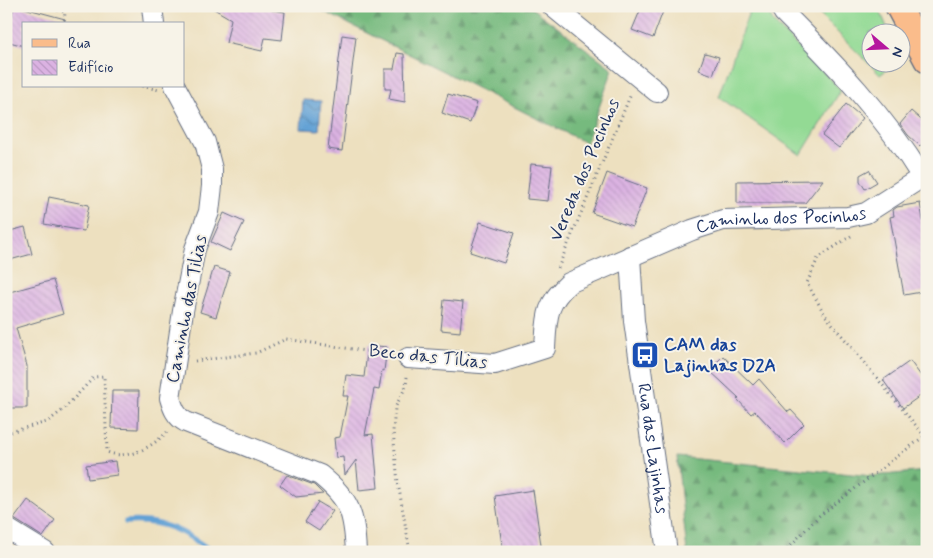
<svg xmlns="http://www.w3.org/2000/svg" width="933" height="558" viewBox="0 0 933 558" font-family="Mynerve,sans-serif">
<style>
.grass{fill:#93da94;stroke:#578479}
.forest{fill:url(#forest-firs);stroke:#48746e}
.water{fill:url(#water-waves);stroke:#3f689a}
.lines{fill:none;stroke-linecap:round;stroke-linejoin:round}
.stream{stroke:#63a2d5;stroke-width:5.5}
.building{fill:url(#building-back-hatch)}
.minor-casing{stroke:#646d80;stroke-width:22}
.major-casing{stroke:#646d80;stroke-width:28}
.path{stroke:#646d80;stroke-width:3;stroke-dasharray:1 4;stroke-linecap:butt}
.minor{stroke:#fff;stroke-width:20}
.major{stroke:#fabc8b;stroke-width:25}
.labels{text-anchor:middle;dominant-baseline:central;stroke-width:4;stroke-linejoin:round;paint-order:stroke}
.street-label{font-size:18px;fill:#1b2f5e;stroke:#f7f3e8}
.transit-label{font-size:18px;font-weight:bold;fill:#164399;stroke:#f7f3e8;text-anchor:start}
</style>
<defs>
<pattern id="forest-firs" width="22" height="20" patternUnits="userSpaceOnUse" patternTransform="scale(1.25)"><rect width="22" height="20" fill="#76ba7e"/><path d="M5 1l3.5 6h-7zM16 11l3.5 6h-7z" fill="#60986a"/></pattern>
<pattern id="water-waves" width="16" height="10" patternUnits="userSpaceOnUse" patternTransform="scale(1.25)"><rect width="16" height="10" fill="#63a2d5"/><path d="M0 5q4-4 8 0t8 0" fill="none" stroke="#5184b0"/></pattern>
<pattern id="building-back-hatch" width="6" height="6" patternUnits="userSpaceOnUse" patternTransform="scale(1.25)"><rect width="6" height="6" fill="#dbb2e2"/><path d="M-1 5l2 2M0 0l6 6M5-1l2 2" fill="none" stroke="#bb99c4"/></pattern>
</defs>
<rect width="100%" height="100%" fill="#f7f3e8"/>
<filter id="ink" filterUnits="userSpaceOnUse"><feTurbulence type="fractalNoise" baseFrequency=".02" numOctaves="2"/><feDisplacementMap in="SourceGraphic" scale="10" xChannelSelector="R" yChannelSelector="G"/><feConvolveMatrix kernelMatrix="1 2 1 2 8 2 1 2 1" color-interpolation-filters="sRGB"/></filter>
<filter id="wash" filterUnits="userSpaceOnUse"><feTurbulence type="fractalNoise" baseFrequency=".0096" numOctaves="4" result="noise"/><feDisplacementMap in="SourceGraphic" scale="20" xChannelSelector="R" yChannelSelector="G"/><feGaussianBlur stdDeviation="1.12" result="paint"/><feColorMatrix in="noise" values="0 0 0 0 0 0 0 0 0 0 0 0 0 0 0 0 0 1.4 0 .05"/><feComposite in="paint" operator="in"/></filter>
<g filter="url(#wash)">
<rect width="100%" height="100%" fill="#ede0bf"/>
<path class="grass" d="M751,6h13l10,17 67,67 -40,65 -82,-58z
M811,6h67l11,26h-19v30l25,1 -15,12z"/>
<path class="forest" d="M313,6h216l84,63 -27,74z
M677,457l195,19 55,-5v81h-240z"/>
<path class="water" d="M303,100l18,1 -2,29 -18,-1z"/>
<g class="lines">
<path class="stream" d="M126,522c35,-3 59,9 86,30"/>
</g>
<g id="blocks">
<path class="building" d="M14,6h10v2l41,11 -1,5h-40v22l-18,-5z
M209,6h64l-1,4 13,2 -3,28 -17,-2 -3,13 -36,-8 5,-24z
M642,6h23l-12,32 -21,-8z
M342,35l14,2 -14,114 -14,-2z
M397,53l7,1 1,48 -16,-3 2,-10h-6v-20h9z
M705,53l14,4 -6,18 -14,-5z
M448,94l29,9 -7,20 -28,-10z
M846,104l17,14 -24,30 -17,-13z
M911,111l16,14v13l-7,8 -12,-11 -8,-11z
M531,164l21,2 -4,35 -21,-2z
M869,170l8,12 -12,7 -5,-8v-6z
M607,173l40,15 -15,39 -40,-14z
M823,180l-18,23h-68v-22z
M49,197l40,8 -5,26 -40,-7z
M920,203l7,39v49l-23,4 -14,-78 4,-1 -1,-6 4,-3z
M224,213l20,9 -14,29 -19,-9z
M480,222l34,11 -10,30 -34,-11z
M25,227l7,27 -26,7v-29z
M214,267l16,5 -14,45 -16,-5z
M53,280l10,34 -47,14 11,38v42h-21v-115z
M444,300l19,2 -3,30 -19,-2z
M368,345l19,2 -3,24 -2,-1 -3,20 -5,-1 -9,46 8,-1 5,54 -19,2 -3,-30 -11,15 -2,-18 -7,1 -2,-20 6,-1 8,-41h-5l3,-21 18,2z
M723,356l30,29 6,-6 29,33 3,-2 13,14 -19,19 -30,-32 -4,3 -14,-15 2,-1 -30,-28z
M910,361l17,23v7l-24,17 -20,-28z
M112,391h27l-1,38 -27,-1z
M115,461l2,14 -29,4 -2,-14z
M287,475l27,10 9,9 -27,3 -16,-12z
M533,490l9,62h-39l-8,-56z
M28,500l27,20 -12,17 -29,-18z
M318,502l15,9 -14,20 -14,-9z"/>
</g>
</g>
<g filter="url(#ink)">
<use href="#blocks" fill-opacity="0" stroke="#646d80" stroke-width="1"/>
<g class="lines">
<g class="minor-casing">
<g id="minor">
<path d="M152,6l2,18"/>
<path d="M552,6l105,86"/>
<path d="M780,6l4,7c51,51 100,102 138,164"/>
<path d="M175,86l30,56 7,27v17l-3,26 -14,37 -12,62 -13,87c3,10 6,19 16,24l134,53c31,25 34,39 36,77"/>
<path id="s1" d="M630,256l4,65 33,231"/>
<path id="s2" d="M408,358l87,6 50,-16c2,-30 0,-43 24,-65l123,-53 31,-10 125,-3 18,-4 61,-39"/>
<path d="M6,528l39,24"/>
</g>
</g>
<g class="major-casing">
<path id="major" d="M898,6l29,54"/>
</g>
<path class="path" d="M38,6l27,6 -1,12
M142,86l17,4
M851,236l-33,22 -11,25 18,32 102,124
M558,268l73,-174
M195,361l61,-8 30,-14 105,16
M407,377l-1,9 -11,22 -2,23 5,52 12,69
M6,433l41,-11 16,-12 31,-33 10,-1 3,76c22,9 45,-5 60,-20
M784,552l35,-36 108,-82"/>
<use href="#minor" class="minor"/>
<use href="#major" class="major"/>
</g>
</g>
<defs>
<g id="bus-square" transform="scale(1.4375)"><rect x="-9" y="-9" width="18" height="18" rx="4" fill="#1a4fb4" stroke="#f7f3e8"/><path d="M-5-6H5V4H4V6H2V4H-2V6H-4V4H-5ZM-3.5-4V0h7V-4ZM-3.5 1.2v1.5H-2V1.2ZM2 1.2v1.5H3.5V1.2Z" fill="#fff"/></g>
</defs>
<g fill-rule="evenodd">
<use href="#bus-square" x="645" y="355"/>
</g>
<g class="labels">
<g class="street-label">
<text transform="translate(585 170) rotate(-67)">Vereda dos Pocinhos</text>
<text stroke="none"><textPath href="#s2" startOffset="436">Caminho dos Pocinhos</textPath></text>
<text transform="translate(187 309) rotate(-79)">Caminho das Tilias</text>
<text transform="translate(428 357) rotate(6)">Beco das Tílias</text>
<text stroke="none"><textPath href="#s1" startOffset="194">Rua das Lajinhas</textPath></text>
</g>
<g class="transit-label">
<text x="664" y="345">CAM das<tspan x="664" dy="21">Lajinhas D2A</tspan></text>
</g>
</g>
<rect width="933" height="558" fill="none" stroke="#f7f3e8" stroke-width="25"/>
<rect x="22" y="22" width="162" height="65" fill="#f7f3e8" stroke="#9fa5b1"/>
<rect x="32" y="39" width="25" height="8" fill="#fabc8b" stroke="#9fa5b1"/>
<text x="68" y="48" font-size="15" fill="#1b2f5e">Rua</text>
<rect x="32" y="60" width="25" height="15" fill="url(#building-back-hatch)" stroke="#9fa5b1"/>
<text x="68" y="72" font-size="15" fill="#1b2f5e">Edifício</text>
<g transform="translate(886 48) rotate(109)"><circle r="24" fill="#f7f3e8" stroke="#9fa5b1"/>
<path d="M0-4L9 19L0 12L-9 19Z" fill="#b5179e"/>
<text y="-8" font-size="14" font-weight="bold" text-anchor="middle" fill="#1b2f5e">N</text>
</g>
</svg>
